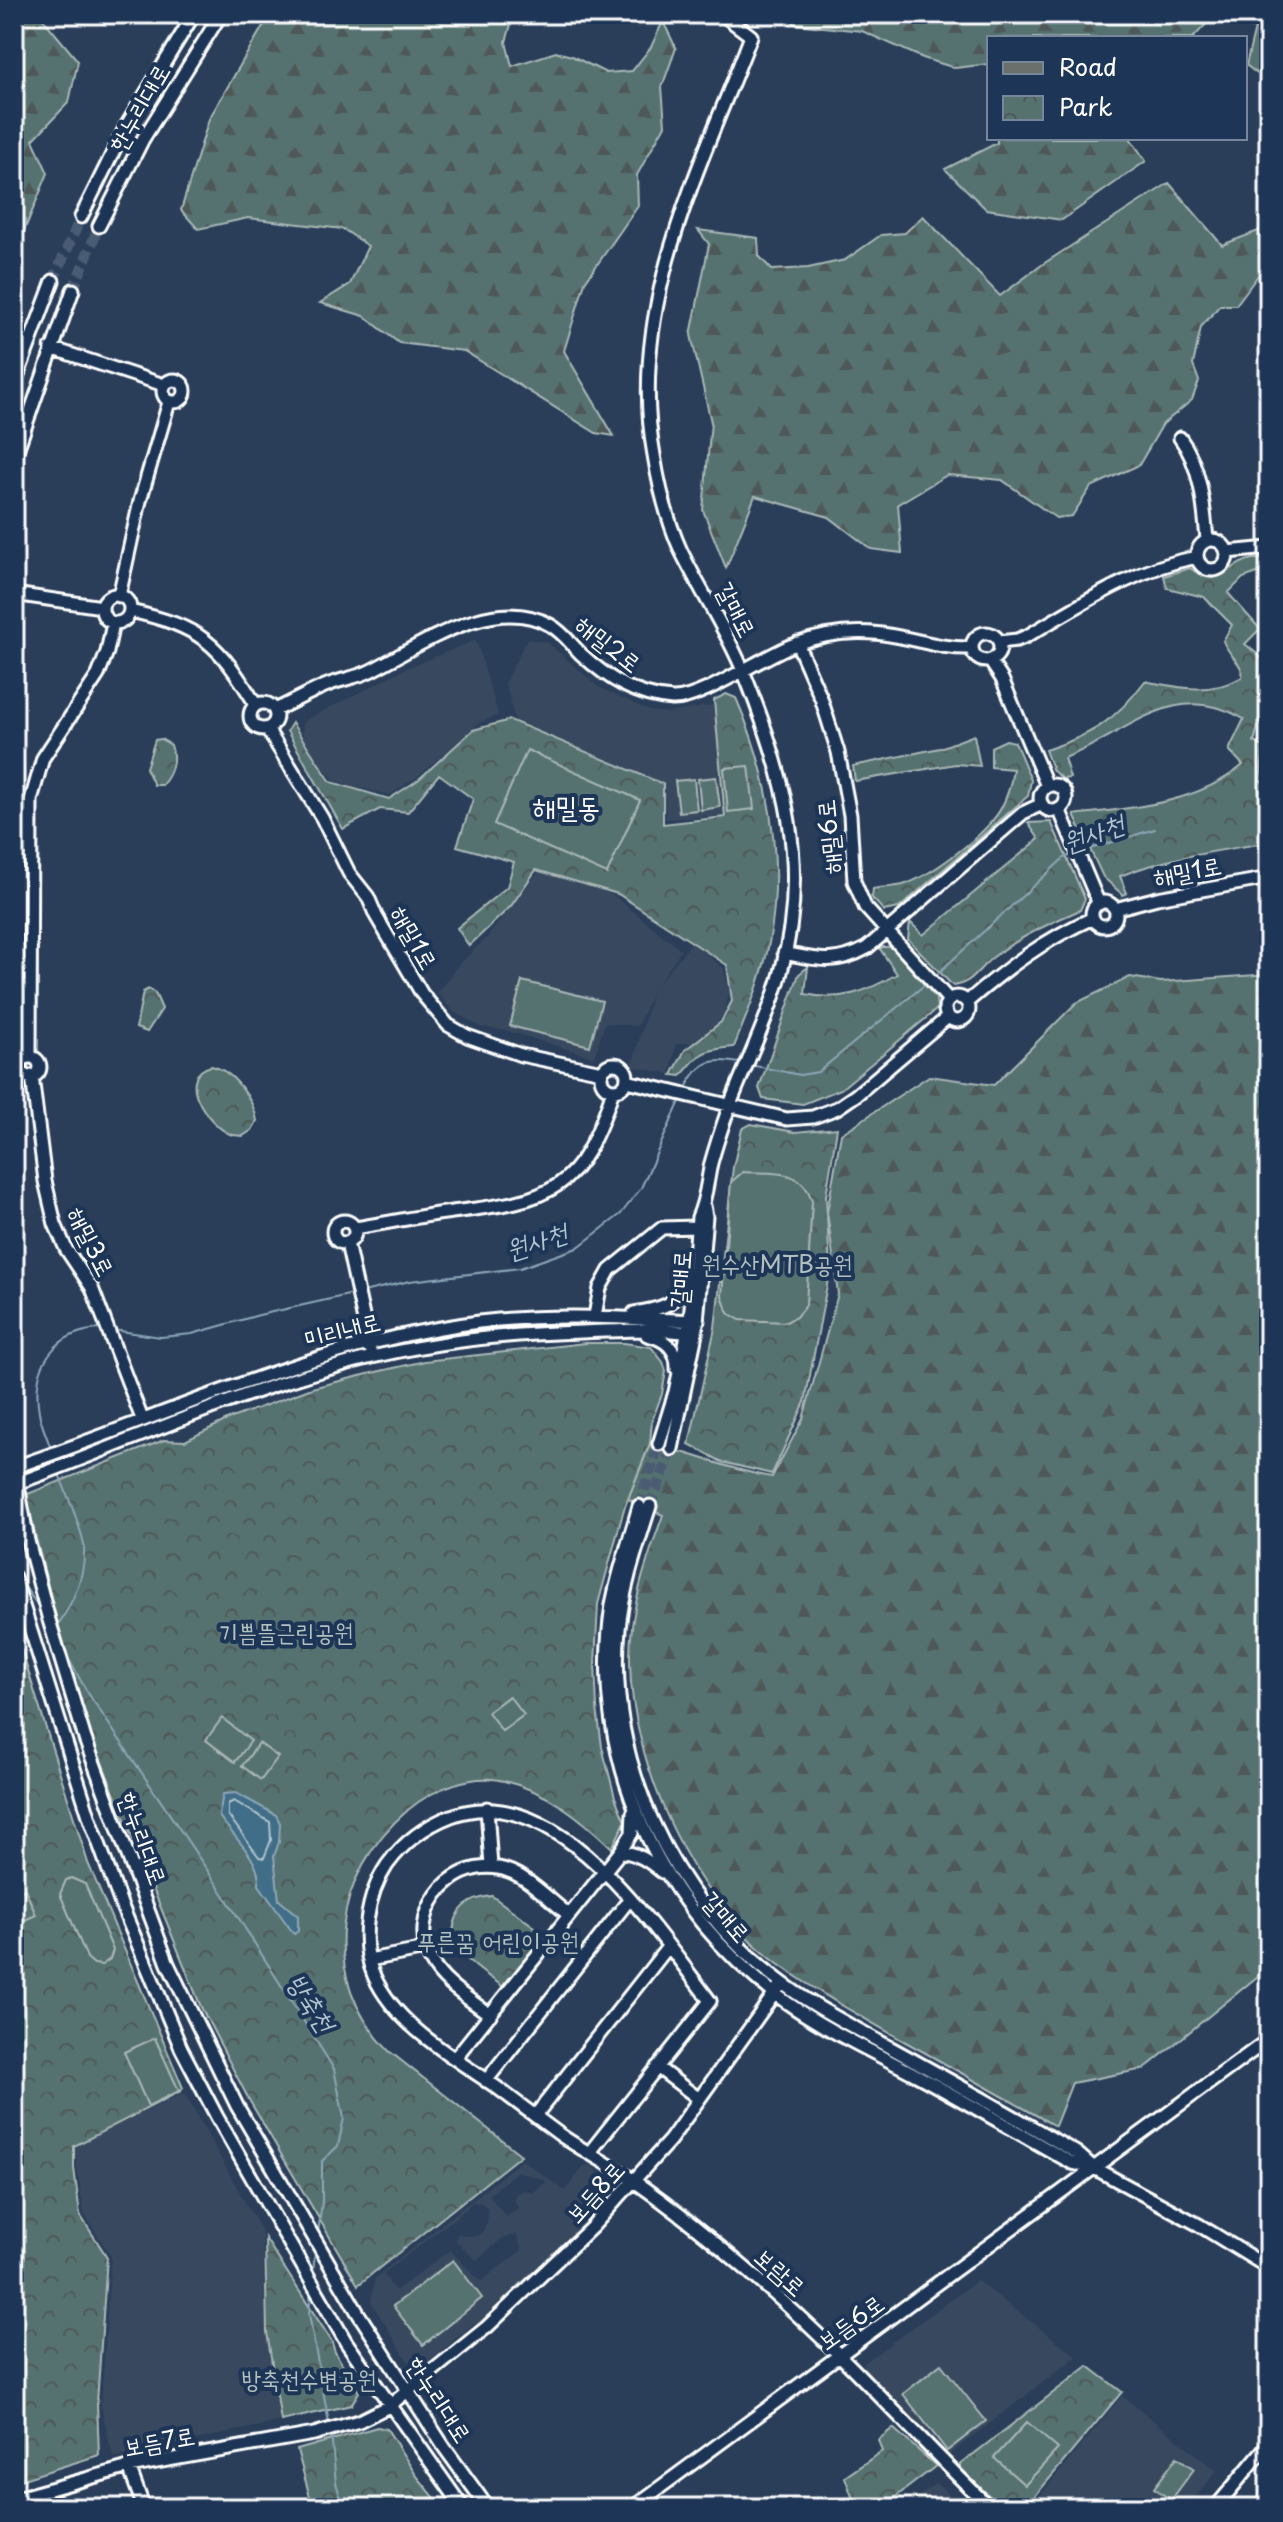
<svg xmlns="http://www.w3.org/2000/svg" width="1283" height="2522" viewBox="0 0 1283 2522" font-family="'Playpen Sans','Poor Story',sans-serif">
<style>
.built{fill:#39495e;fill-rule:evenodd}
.forest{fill:url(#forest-firs);stroke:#aab8b7;stroke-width:2}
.park{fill:url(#park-crowns);stroke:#aab8b7;stroke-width:2}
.pitch{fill:#55726f;stroke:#aab8b7;stroke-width:2}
.water{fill:#416d87;stroke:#8da7b7;stroke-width:2}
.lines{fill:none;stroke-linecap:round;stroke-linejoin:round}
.shore{stroke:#b3c5cf;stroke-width:2}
.stream{stroke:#8da7b7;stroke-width:2}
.minor-tunnel{stroke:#4a5b73;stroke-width:11;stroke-dasharray:11 5.5;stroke-linecap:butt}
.minor-casing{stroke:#fff;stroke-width:17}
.major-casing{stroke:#fff;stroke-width:20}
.minor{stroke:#1d3557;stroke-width:11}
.major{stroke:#6b706d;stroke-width:14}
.labels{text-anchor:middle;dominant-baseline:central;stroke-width:8;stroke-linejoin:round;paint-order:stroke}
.street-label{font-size:24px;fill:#fff;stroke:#1d3557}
.park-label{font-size:24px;fill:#b2c0be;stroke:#1d3557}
.water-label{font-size:26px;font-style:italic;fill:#b3c5cf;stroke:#1d3557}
.quarter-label{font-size:28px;fill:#fff;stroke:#1d3557}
</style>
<defs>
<pattern id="forest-firs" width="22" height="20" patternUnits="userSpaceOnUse" patternTransform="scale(2)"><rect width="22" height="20" fill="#55726f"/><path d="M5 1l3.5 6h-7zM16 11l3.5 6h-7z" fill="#4f5958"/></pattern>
<pattern id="park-crowns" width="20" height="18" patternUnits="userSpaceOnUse" patternTransform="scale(2)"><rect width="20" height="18" fill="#55726f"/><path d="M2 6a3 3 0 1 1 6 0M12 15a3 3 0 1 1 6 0" fill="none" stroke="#4f5958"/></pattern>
</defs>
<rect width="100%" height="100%" fill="#2a3e5a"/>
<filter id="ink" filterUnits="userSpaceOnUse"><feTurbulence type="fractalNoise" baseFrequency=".0125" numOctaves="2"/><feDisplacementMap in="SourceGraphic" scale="16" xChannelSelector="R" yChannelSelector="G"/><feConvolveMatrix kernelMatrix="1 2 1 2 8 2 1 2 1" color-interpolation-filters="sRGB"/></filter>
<g filter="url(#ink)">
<path class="built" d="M527,639l20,3 51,45 51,24 20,2 45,-8 11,111 -59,3 -3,-36 -148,-63 -10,-38z
M476,640l22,75 -19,8 -62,54 -28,18 -54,-14 -29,-35 -4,-15 2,-10 101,-52z
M541,869l72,26 68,55 -26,38 37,-46 32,27 5,24 -5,22 -15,17 -16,10 -17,2 -6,30 -38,-8 20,-73 -15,33 -32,-3 -11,34 -86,-26 -27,-4 -28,-16 -16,-18 21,-28 27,-25z
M184,2093l78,139 4,99 15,90 -168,37 -12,-52 10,-150 -27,-42 -10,-68z
M522,2160l43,31 19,-25 6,-1 22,18v11l-68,74 -63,55 -8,1 -47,40 -18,-3 -37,-59 4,-24zM517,2171l30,10 -14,12 -9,-3 -8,4 -2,6 4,8 -12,9 -17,-22zM472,2202l10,1 5,5 1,12 -4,10 -7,6h-13l-6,-3 -2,7 8,9 13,11 23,-20 17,-6 5,16 -42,32 -30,-32 -55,41 -12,-17 82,-64z
M977,2281l100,75 -127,98 -84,-82 -2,-9z
M1122,2396l95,75 -31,37h-156z
M936,2483l28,25h-23l-11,-13 -17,13h-9z"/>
<path class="forest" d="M14,14h25l39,47 -9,41 -36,38 15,33 -34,82z
M270,14h244l-8,28 6,24 44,-14 16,4 34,17 26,-2 19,-24 12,-26 13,27 -14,39 3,38 -28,50 1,31 -53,76 -21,69 50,85 -18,-3 -132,-82 -65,-8 -35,-27 -44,-13 30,-19 18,-38 -25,-17 -95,-11 -50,11 -17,-19 28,-91z
M787,14h482v69l-23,-18 9,-37 -47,-6 -15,16h-204v26l-34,4 -32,-10 -61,-27 -67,-7z
M997,138h133l16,23 -84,59 -76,-11 -41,-40 52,-26z
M1169,183l53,62 47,-18v41l-7,2 -26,35h-16l-19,22 -8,38 6,16 -7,19 -29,24 -24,41 -48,22 -19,29 -16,2 -54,-38 -55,-5 -49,29 4,49 -31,-4 -42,-32 -74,-21 -29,72 -23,-58 8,-88 -20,-87 18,-91 -11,-14 60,8 1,18 13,14 36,-2 37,-8 36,-25 24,-2 18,-17 77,80 43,-32z
M1269,974v993l-125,102 -72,14 -17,43c-51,-29 -102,-58 -153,-86 -42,-24 -85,-48 -124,-76 -84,-61 -147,-200 -148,-302 -1,-52 16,-100 33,-147l-35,-16 22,-55c42,8 80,27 122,33l31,-58 35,-125 -11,-82 14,-78 88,-58 65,9 82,-82 54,-26 31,5z"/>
<path class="park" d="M1253,559h16v10l-26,9 -15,15 32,36 -15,15 17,14 7,2v49l-11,18 -4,15 10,5 -4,34 9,1v60c-49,9 -102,15 -149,34l7,17 -4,2 -20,-18 -29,-62c58,-7 123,-11 169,-50l-14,-15 15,-31c-71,-42 -117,16 -180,39l6,20 -7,1 -10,-8 -8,-21c47,-15 70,-29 100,-69 33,7 67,14 97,-4 3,-11 -13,-21 -19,-36l9,-16 -28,-28 -37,-9 -3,-12 26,-8c32,25 34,-4 63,-9z
M726,694l10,4c38,86 53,189 24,280 -7,23 -17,46 -26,69 -32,3 -33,5 -53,29l-9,-1 13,-25 36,-28 11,-21 -5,-36 -109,-71 -82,-24 -25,36 -42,40 -12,-18 50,-41 7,-25 -57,-16 16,-47 -34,-25 -31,38 -28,-3 -37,20 -56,-98 5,-8 39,59 58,17 29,-19 55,-50 37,-10 153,64v40l62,-7 -11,-117z
M974,735l6,31 -24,-2 -101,17 -2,-15 87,-18z
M161,739l10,6c5,14 1,29 -9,40h-8l-8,-17 9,-28z
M1006,740l9,2 16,38 -3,16 -129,112 -15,3 -12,-13 1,-9c9,-2 21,-2 30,-4 28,-9 82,-50 97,-75 8,-13 11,-26 13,-41l-22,-2v-20z
M1051,822l34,77 -5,11c-31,13 -62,28 -88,48 -15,12 -19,25 -39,28l-45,-47 2,-17 13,13 116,-96 -11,-16z
M882,947h10l44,51 1,11 -96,80 -38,15 -40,-5 -4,-11 40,-114 9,-7 -3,27c35,8 61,-2 92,-20l-17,-25z
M149,989l6,4 7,16 -15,23 -11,-4 7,-36z
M211,1066c22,4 43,34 46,55l-5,9 -9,6c-4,-1 -9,0 -13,-2 -22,-9 -56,-58 -19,-68z
M751,1124l44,8 42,-4 -11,68 4,73 -25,133 -33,72 -50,-12 -33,-18 26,-116 18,-161 9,-38z
M585,1343h39l27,4 12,15 3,9 -4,23 -10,27 -2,22 -26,66 -26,95 -3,60 2,44 5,39 13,50 10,25 -13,26c-31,-30 -65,-57 -108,-67 -33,-8 -71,8 -96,29 -75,64 -91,167 -19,241l132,104 -163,130 -110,-187 -47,-91 -109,-269 -36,-121 -31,-122 139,-55 21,1 44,-22 83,-31 64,-16 49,-11z
M14,1626l74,237 95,225 -2,3 -107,55v22l6,47 27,42 -10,146 2,52 -85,27z
M492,1896l58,42 -41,53c-22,-17 -67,-40 -53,-72 6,-16 20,-21 36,-23z
M265,2238l66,102 4,12 24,40 -8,13 -70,16 -14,-89z
M1088,2366l34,26 -97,116h-23l-44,-42z
M377,2427l10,2 29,46 27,33h-130l-16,-58z
M893,2428l43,38 -55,42h-25l-11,-31 37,-26 -4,-11z"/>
<path class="pitch" d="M527,750l113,50 -33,74 -113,-50z
M749,766l5,43 -26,3 -4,-44z
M716,777l4,30 -19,3 -3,-31z
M694,779l3,31 -18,2 -4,-31z
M522,981l80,20 -12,45 -80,-20z
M743,1172c30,2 59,-5 69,29l-6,104 -10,12 -10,5 -46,-2 -12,-7 -6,-17 9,-114z
M509,1696l15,19 -22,16 -14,-19z
M222,1718l29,23 -16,21 -29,-22z
M259,1743l19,14 -17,23 -19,-14z
M71,1878l14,6 28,66 -3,9 -8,6 -8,-1 -7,-6 -27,-64 6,-14z
M25,1889l11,26 -22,10v-31z
M155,2038l24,53 -31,15 -24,-54z
M453,2260l29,38 -59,47 -30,-39z
M941,2364l45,57 -39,30 -44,-57z
M1027,2422l31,27 -33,36 -31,-27z
M1177,2457l17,12 -23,31 -17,-12z"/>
<path class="water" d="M236,1793l40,22 4,8 -1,19 -5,14 5,44 19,16v15l-4,3 -35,-49c2,-26 -26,-48 -40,-69l4,-22z"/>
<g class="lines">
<path class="shore" d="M234,1801l36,21 1,18 -7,18 -5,-1 -31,-42v-11z"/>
<path class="stream" d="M1083,851l72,-22
M935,976l129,-118 10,-4
M750,1065l50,10 18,-3 109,-89
M685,1090c15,-31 27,-33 59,-26
M363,1292l47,-11 110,-13 57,-20 44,-34 20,-26 40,-89
M113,1330l48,7 31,-3 67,-19 94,-21
M51,1449c-4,-12 -10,-24 -12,-37 -8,-47 16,-82 64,-83
M21,1581l19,28
M55,1629c17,-24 31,-52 29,-83 -2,-18 -18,-53 -25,-72
M63,1649l23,41 138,205 110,174 10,49 -6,28 -16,15v41l-4,31
M313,2273l2,-21
M311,2291l-2,23 20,109
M331,2433l5,50 8,25"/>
<path class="minor-tunnel" d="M53,281l28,-64
M73,290l26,-64
M639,1506l20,-62
M650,1506l22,-57"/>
<g class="minor-casing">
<path id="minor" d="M81,217l44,-89 69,-114
M99,226l44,-87 78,-125
M51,348l113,37
M163 391a11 11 0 1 1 22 0a11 11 0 1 1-22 0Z
M14,385l39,-104
M1180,438c21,28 24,68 27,102
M14,459l59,-169
M1197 555a15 15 0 1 1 30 0a15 15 0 1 1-30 0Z
M1227,552l42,-4
M14,594l88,13
M102 609a14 14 0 1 1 28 0a14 14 0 1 1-28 0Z
M119,596l21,-95 29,-99
M130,611c72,16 88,32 126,94
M972 647a14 14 0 1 1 28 0a14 14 0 1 1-28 0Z
M999,642l18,-2 10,-4c55,-32 107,-67 170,-79
M797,643l24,55 17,54 12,63 4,66 11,26 84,93
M990,661l12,18 45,107
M250 716a13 13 0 1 1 26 0a13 13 0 1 1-26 0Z
M275,710c18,-8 36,-19 55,-26 13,-5 28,-7 40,-13 50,-25 123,-78 180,-46 13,7 21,19 31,29 27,25 54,42 91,45 27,2 91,-43 121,-54 34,-13 71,-16 107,-8 25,5 46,12 72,11
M267,729l55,89 27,55 19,24 8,19 46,78 26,31 19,11 54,19 81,17
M1040 798a13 13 0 1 1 26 0a13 13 0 1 1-26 0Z
M1059,809l40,95
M1092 914a12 12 0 1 1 24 0a12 12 0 1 1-24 0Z
M1115,909l42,-11 112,-20
M784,953c34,7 52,12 83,-5l156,-135 19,-9
M945 1009a12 12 0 1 1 24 0a12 12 0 1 1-24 0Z
M967,1002c40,-34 78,-63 126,-84
M30,1057l1,-257 12,-42 55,-83 9,-23 6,-29
M20 1067a10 10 0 1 1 20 0a10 10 0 1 1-20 0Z
M601 1077a13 13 0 1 1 26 0a13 13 0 1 1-26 0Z
M32,1076l13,105 10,43 11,25 26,39 50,131
M627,1081l160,38 26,-2 24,-9 19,-13 92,-78
M333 1232a11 11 0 1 1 22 0a11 11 0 1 1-22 0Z
M355,1228c32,-5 64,-12 97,-16 101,-12 128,-20 161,-122
M347,1243l23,105
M634,1313c32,-5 44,-8 54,-40
M595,1316l5,-28 10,-18 52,-42 34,-1
M647,1335c18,4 31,14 30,34
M659,1444l16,-52 15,-71 8,-104c8,-17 9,-35 13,-54 5,-18 11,-36 17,-53 17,-45 39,-88 52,-134 31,-110 5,-201 -36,-303 -17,-42 -43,-81 -63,-122 -13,-29 -22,-64 -27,-96 -27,-147 46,-286 97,-419l-29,-22
M672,1449l24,-115 10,-118 -2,-10
M14,1463l14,78 21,79 36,119 83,225 69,142 121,207 86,134 44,61
M15,1467c154,-52 301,-124 464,-145 73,-9 146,-4 219,-1
M18,1483c104,-38 206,-85 313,-115 81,-24 166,-34 251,-36 37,-1 77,-5 114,2
M639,1506c-9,33 -21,66 -27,99 -24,154 49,308 174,397 41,29 88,50 132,74 52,28 102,58 154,87l17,4
M650,1506c-13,41 -27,81 -31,123 -13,132 53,271 158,350 32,25 68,43 103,63 55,30 110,61 164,92l33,19 17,15 105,57 70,43
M14,1577l76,242 31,85 60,144 36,69 129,225 117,166
M487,1808l4,59
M620,1852c17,0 30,10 42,20
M369,1960l57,-11
M490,2015c-20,-16 -47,-31 -59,-54 -24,-45 16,-101 67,-93 26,4 50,31 71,47
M455,2058l165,-206 12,-19 1,-20
M657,2067l42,32
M486,2081l143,-181
M535,2116l133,-169
M590,2152l120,-151c-55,-72 -153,-224 -259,-185 -26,10 -48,27 -64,49 -20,30 -28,77 -13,111 23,51 81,82 125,113 20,15 40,30 60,45 24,17 51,30 75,47 45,31 87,66 128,102 81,70 152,151 228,225
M129,2467l15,41
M14,2499l115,-32 185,-33 45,-13 30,-15 98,-79 105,-100 78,-87 112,-157
M632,2508l637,-469
M1215,2508l54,-65"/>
</g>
<g class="major-casing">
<path id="major" d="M14,1468l1,-1
M14,1485l4,-2"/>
</g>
<use href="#minor" class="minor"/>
<use href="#major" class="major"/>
</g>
</g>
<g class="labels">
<g class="street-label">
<text transform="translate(138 107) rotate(-60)">한누리대로</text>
<text transform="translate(737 609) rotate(63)">갈매로</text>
<text transform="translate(609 643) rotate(38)">해밀2로</text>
<text transform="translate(828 837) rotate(-96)">해밀6로</text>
<text transform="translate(1187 870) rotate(-11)">해밀1로</text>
<text transform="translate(415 937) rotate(60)">해밀1로</text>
<text transform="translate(92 1241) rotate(63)">해밀3로</text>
<text transform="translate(679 1279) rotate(-86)">갈매로</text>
<text transform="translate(342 1329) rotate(-14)">미리내로</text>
<text transform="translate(144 1838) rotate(70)">한누리대로</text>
<text transform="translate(727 1916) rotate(49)">갈매로</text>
<text transform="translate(594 2191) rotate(-48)">보듬8로</text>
<text transform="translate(781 2271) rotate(42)">보람로</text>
<text transform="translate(850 2321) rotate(-36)">보듬6로</text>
<text transform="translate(440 2399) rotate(57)">한누리대로</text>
<text transform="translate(159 2440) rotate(-10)">보듬7로</text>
</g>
<g class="park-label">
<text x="777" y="1263">원수산MTB공원</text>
<text x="286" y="1631">기쁨뜰근린공원</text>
<text x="498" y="1940">푸른꿈 어린이공원</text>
<text x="309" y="2378">방축천수변공원</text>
</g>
<g class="water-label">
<text transform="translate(1093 832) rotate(-20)">원사천</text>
<text transform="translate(536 1240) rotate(-18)">원사천</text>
<text transform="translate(312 2002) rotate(57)">방축천</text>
</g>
<g class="quarter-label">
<text x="566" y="805">해밀동</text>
</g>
</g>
<rect width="1283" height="2522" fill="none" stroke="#1d3557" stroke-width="48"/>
<rect x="24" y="24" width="1235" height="2474" fill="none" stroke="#fff" stroke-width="3" filter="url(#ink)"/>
<rect x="987" y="36" width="260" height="104" fill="#1d3557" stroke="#77869a" stroke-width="2"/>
<rect x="1003" y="62" width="40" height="12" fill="#6b706d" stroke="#77869a" stroke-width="2"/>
<text x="1059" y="76" font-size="24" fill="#ffffff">Road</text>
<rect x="1003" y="96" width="40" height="24" fill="url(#park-crowns)" stroke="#77869a" stroke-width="2"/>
<text x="1059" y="116" font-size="24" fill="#ffffff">Park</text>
</svg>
